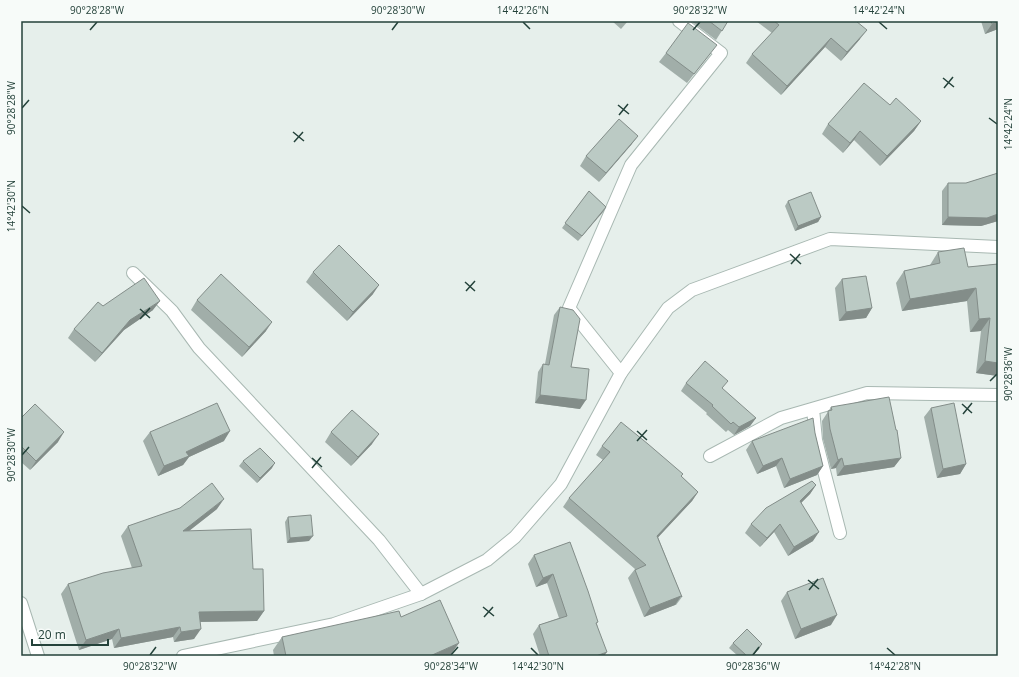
<svg xmlns="http://www.w3.org/2000/svg" width="1019" height="677" viewBox="0 0 1019 677" font-family="'Open Sans',sans-serif">
<style>
.lines{fill:none;stroke-linecap:round;stroke-linejoin:round}
.minor-casing{stroke:#a8b8b2;stroke-width:14}
.tertiary-casing{stroke:#a8b8b2;stroke-width:14}
.minor{stroke:#fff;stroke-width:12}
.tertiary{stroke:#fff;stroke-width:12}
.wall{fill:#a1aea9}
.shaded-wall{fill:#838d89}
.building{fill:#bbcac4;stroke:#838d89}
.ticks{fill:none;stroke:#24423a;stroke-width:1.5}
.neatline{fill:none;stroke:#24423a;stroke-width:1.5}
.ticks-label{font-size:10px;text-anchor:middle;fill:#24423a}
</style>
<rect width="100%" height="100%" fill="#e6efeb"/>
<g class="lines">
<g class="minor-casing">
<path id="minor" d="M133,273l39,38 27,37 180,192 42,54
M621,373l-52,-65 62,-143 90,-112 -42,-32
M813,409l3,31 24,93
M710,456l71,-38 86,-25 131,2
M21,603l17,53"/>
</g>
<g class="tertiary-casing">
<path id="tertiary" d="M183,656l151,-32 87,-30 66,-34 28,-23 46,-53 60,-111 47,-65 24,-18 138,-51 168,8"/>
</g>
<use href="#minor" class="minor"/>
<use href="#tertiary" class="tertiary"/>
</g>
<path class="wall" d="M612,21h16l-7,8z
M691,21h37l-12,19z
M756,21h100l4,18 -19,22 -16,-14 -44,48 -35,-32 6,-9 20,-21z
M981,21h17v8l-13,5z
M666,53l44,1 -23,29 -28,-21z
M890,105l31,16 -7,10 -34,35 -26,-26 -11,13 -21,-19 6,-10z
M638,136l-7,9 -32,37 -19,-16 6,-10z
M998,173v48l-17,5 -39,-1v-34l6,-8h18z
M589,191l17,16 -28,34 -16,-13z
M788,201l33,16 -3,5 -23,9 -10,-25z
M938,252l30,15 30,-3v112l-22,-3 5,-42 -11,1 -3,-31 -65,10 -6,-28 8,-12 26,-6z
M313,272l60,22 -26,27 -41,-39z
M842,279l30,29 -6,10 -27,3 -4,-33z
M197,300l69,31 -24,26 -51,-47z
M103,306l50,4 -29,20 -29,32 -27,-24 6,-9z
M560,307l11,60 9,42 -45,-6 3,-31 5,-8h2l9,-49z
M686,383l70,35 -6,8 -16,9 -6,-5 -2,2 -20,-18 1,-1 -26,-22z
M831,407l70,51 -7,9 -57,9 -1,-8 -5,1 -8,-30 -1,-18z
M931,408l35,56 -6,10 -23,4 -13,-61z
M21,418l37,24 -28,28 -9,-8z
M150,432l74,9 -35,16 -6,8 -25,11 -15,-35z
M331,432l41,12 -21,22 -26,-24z
M815,433l8,33 -6,9 -33,13 -8,-22 -19,8 -11,-24 6,-9z
M602,446l80,31 16,15 -6,9 -34,36 24,60 -6,8h-1l-31,12 -16,-39 7,-9 -72,-62 6,-9 34,-38 -7,-5z
M243,461l29,7 -15,15 -18,-17z
M816,485l-6,9 -9,9 12,38 -25,15 -14,-24 -14,15 -15,-14 6,-9z
M217,509l-28,22 64,38 11,42 -7,10 -57,1 -6,17 -20,3 -1,-5 -59,11 -2,-9 -33,11 -18,-56 7,-10 64,-16 -11,-32 7,-10z
M288,517l21,24 -22,2 -2,-21z
M570,542l27,82 7,32h-64l-7,-22 6,-9 20,-7 -12,-35 -11,4 -8,-23 6,-9z
M787,592l44,33 -36,14 -14,-38z
M401,617l49,39h-176l-1,-6 9,-13z
M733,643l26,6 -7,7h-14l-9,-8z"/>
<path class="shaded-wall" d="M998,22v7l-13,5 7,-10z
M867,30l-7,9 -19,22 6,-9z
M831,38l-6,9 -44,48 6,-9z
M921,121l-7,10 -34,35 7,-10z
M860,131l-6,9 -11,13 7,-10z
M638,136l-7,9 -32,37 7,-9z
M606,207l-3,5 -25,29 4,-5z
M998,214v7l-17,5 -39,-1 6,-8z
M821,217l-3,5 -23,9 3,-5z
M379,285l-6,9 -26,27 6,-9z
M976,288l-9,13 -65,10 8,-12z
M160,301l-7,9 -29,20 -29,32 7,-9 28,-33z
M872,308l-6,10 -27,3 7,-9z
M990,318l-9,13 -11,1 9,-13z
M272,322l-6,9 -24,26 7,-10z
M985,361l13,2v13l-22,-3z
M540,395l46,5 -6,9 -45,-6z
M756,418l-6,8 -16,9 5,-8z
M230,431l-6,10 -35,16 -6,8 -25,11 6,-10 22,-14z
M64,432l-6,10 -28,28 6,-9z
M379,434l-7,10 -21,22 7,-9z
M782,458l-6,8 -19,8 6,-8z
M842,458l-6,10 -5,1 7,-9z
M901,458l-7,9 -57,9 7,-10z
M275,463l-3,5 -15,15 3,-5z
M966,464l-6,10 -23,4 6,-9z
M823,466l-6,9 -33,13 6,-9z
M816,485l-6,9 -16,16 6,-9z
M698,492l-6,9 -41,44 6,-9z
M224,499l-7,10 -41,32 7,-10z
M780,524l-6,8 -14,15 7,-9z
M819,532l-6,9 -25,15 6,-9z
M313,536l-4,5 -22,2 3,-5z
M553,574l-6,9 -11,4 7,-9z
M681,596l-6,9 -31,12 6,-9z
M264,611l-7,10 -65,1 7,-10z
M837,615l-6,10 -36,14 6,-10z
M180,627l-7,10 -59,11 7,-10z
M119,629l-7,10 -33,11 7,-10z
M201,629l-7,10 -20,3 7,-10z
M459,643l-9,13h-20z
M762,644l-3,5 -7,7h-1z
M607,652l-3,4h-8z"/>
<path class="building" d="M709,21h19l-6,10z
M774,21h82l11,9 -20,22 -16,-14 -44,48 -35,-32 27,-29z
M991,21h7v1l-6,2z
M688,23l29,22 -23,29 -28,-21z
M864,83l26,22 6,-7 25,23 -34,35 -27,-25 -10,12 -22,-19z
M619,119l19,17 -32,37 -20,-17z
M998,173v41l-11,4 -39,-1v-34h18z
M589,191l17,16 -24,29 -17,-13z
M811,192l10,25 -23,9 -10,-25z
M339,245l40,40 -26,27 -40,-40z
M964,248l4,19 30,-3v99l-13,-2 5,-43 -11,1 -3,-31 -66,11 -6,-28 36,-8 -2,-11z
M221,274l51,48 -23,25 -52,-47z
M866,276l6,32 -26,4 -4,-33z
M144,278l16,23 -30,19 -28,33 -28,-24 24,-27 5,4z
M560,307l13,3 7,9 -9,48 18,2 -3,31 -46,-5 3,-31 6,1z
M705,361l23,20 -6,7 34,30 -17,9 -6,-5 -2,2 -19,-18 1,-1 -27,-22z
M889,397l7,33h1l4,28 -57,8 -2,-8 -4,2 -8,-31 -2,-18 4,-1 -1,-3z
M217,403l13,28 -44,21 3,4 -25,10 -14,-34 40,-17z
M954,403l12,61 -23,5 -12,-61z
M35,404l29,28 -28,29 -15,-15v-28z
M352,410l27,24 -21,23 -27,-25z
M813,418l2,15 8,33 -33,13 -8,-21 -19,8 -11,-25z
M621,422l27,22 35,30 -2,2 17,16 -41,44 25,61 -1,-1 -31,12 -15,-38 11,-5 -77,-67 41,-46 -8,-6z
M260,448l15,15 -15,15 -17,-17z
M812,481l4,4 -16,16 19,31 -25,15 -14,-23 -13,14 -16,-14 15,-16z
M212,483l12,16 -41,32 68,-2 2,40h10l1,42 -65,1 2,17 -20,3 -1,-5 -59,11 -2,-9 -33,11 -18,-56 35,-11 39,-7 -14,-40 52,-18z
M311,515l2,21 -23,2 -2,-21z
M570,542l18,49 10,31 -2,1 11,29 -11,4h-47l-10,-31 28,-9 -14,-42 -10,4 -9,-23z
M823,578l14,37 -36,14 -14,-37z
M440,600l19,43 -29,13h-144l-4,-19 117,-26 2,6z
M747,629l15,15 -11,12h-4l-14,-13z"/>
<path class="ticks" d="M523,22l7,7M879,22l8,7M90,30l7,-8M392,30l6,-8M693,30l7,-8M943,78l11,9M944,88l9,-11M618,105l11,9M22,108l7,-8M619,115l9,-11M989,118l8,6M293,132l11,9M294,142l9,-10M22,206l8,7M790,254l11,10M791,264l9,-10M465,282l10,9M466,291l9,-10M140,309l10,9M140,319l10,-11M990,381l7,-7M962,404l10,9M963,414l9,-11M637,431l10,9M637,441l10,-11M22,455l7,-8M312,458l10,9M312,468l9,-11M808,580l11,9M809,590l9,-11M483,607l11,9M484,617l9,-10M531,648l7,7M887,648l8,7M150,655l6,-8M451,655l7,-8M753,655l6,-8"/>
<rect width="1019" height="677" fill="none" stroke="#f7fbf9" stroke-width="44"/>
<path d="M32 639v6h76v-6" fill="none" stroke="#24423a" stroke-width="2"/>
<text x="38" y="639" font-size="12" fill="#24423a" stroke="#f7fbf9" stroke-width="3" paint-order="stroke">20 m</text>
<rect x="22" y="22" width="975" height="633" class="neatline"/>
<g class="ticks-label">
<text x="97" y="14">90°28'28"W</text>
<text x="398" y="14">90°28'30"W</text>
<text x="523" y="14">14°42'26"N</text>
<text x="700" y="14">90°28'32"W</text>
<text x="879" y="14">14°42'24"N</text>
<text transform="translate(11 108) rotate(-90)" y="4">90°28'28"W</text>
<text transform="translate(1008 124) rotate(-90)" y="4">14°42'24"N</text>
<text transform="translate(11 206) rotate(-90)" y="4">14°42'30"N</text>
<text transform="translate(1008 374) rotate(-90)" y="4">90°28'36"W</text>
<text transform="translate(11 455) rotate(-90)" y="4">90°28'30"W</text>
<text x="150" y="670">90°28'32"W</text>
<text x="451" y="670">90°28'34"W</text>
<text x="538" y="670">14°42'30"N</text>
<text x="753" y="670">90°28'36"W</text>
<text x="895" y="670">14°42'28"N</text>
</g>
</svg>
